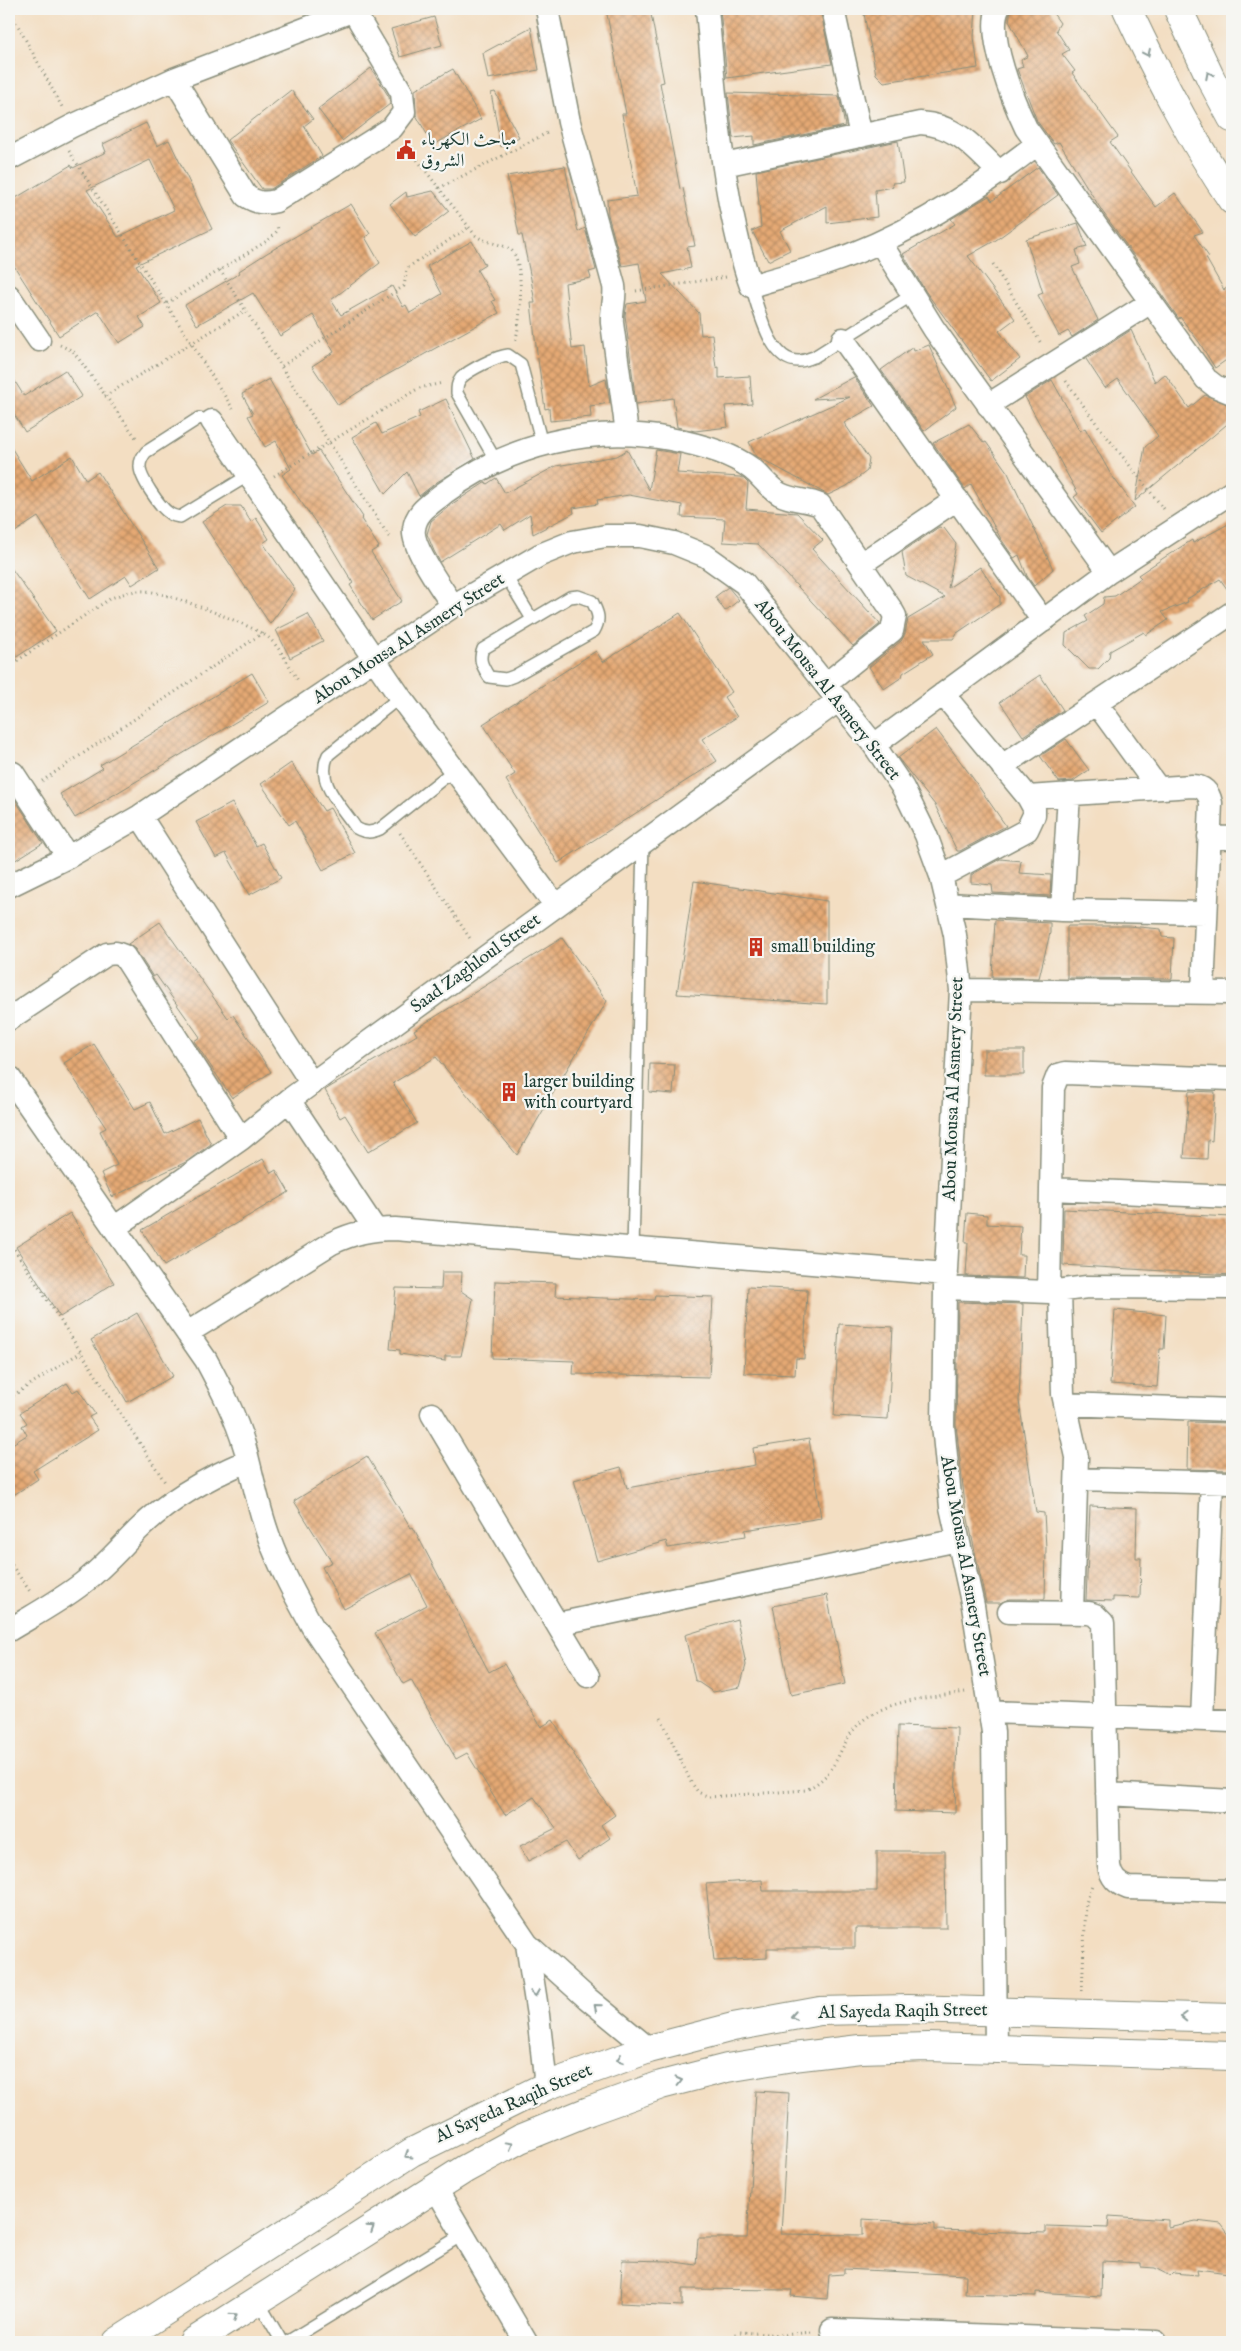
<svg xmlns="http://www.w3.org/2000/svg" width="1241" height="2351" viewBox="0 0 1241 2351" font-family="'IM FELL English',Amiri,serif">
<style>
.building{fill:url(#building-cross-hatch);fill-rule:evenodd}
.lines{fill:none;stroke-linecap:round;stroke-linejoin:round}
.lane-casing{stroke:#898e7b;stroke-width:14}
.street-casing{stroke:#898e7b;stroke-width:25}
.secondary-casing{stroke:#898e7b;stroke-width:30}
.path{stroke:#898e7b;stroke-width:3;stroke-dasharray:1 4;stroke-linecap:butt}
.lane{stroke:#fff;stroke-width:11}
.street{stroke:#fff;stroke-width:22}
.secondary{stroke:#fff;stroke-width:28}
.oneway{stroke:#8f9e9a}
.labels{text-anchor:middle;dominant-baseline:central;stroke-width:4.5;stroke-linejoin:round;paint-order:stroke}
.poi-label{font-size:18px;fill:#1f3d34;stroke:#f6f6f2;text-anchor:start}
.street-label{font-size:18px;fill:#1f3d34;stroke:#f6f6f2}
</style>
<defs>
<pattern id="building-cross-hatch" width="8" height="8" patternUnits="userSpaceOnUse" patternTransform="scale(1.25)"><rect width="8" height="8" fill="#e5a974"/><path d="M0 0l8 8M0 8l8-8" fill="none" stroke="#b98b60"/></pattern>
</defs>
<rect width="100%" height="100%" fill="#f6f6f2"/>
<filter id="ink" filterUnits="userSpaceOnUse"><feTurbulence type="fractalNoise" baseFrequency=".02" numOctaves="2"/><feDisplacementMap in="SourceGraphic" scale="10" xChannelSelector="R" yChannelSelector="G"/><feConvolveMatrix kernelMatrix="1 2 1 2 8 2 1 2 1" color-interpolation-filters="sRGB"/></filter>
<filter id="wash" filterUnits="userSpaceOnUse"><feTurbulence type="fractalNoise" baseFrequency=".0096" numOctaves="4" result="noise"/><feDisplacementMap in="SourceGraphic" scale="20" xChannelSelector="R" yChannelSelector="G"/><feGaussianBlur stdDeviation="1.12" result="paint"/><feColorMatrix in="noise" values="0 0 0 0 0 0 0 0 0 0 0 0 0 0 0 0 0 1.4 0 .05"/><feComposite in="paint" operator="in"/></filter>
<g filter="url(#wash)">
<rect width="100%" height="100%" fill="#f3dec2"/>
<g id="blocks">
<path class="building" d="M606,9h44l14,73 -4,1 20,106 3,-1 12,58 -8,1 4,21 -29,6 37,39 2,22 11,-1 4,34 3,-1v11l31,-2 2,28 -27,2 3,21 -33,4 -18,-4 -4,-29 -37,6 -11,-89 2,-11 19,-3 -7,-38 -17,3 -14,-51 -1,-15 30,-4 -15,-82h4z
M720,9h100l12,55 -105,14z
M863,9h113l-2,28 4,31 -94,14 -8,-8z
M1011,9h39l10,14 -4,7 13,20 -7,4 13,17 -3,2 46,64 -8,5 46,65 19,-14 28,39 -9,3 15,22 -3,1 18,32 8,-6v72l-17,12 -16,-26 -19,-25 -1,2 -77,-108 -43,-69 -5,2 -17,-23 -20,-52 6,-2 -2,-7 7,-4 -19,-35z
M434,17l8,28 -42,12 -9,-28z
M531,27l8,43 -51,9 -5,-26z
M371,68l18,29 1,7 -48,37 -24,-32z
M453,69l28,50 -48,26 -17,-30 -1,-25z
M291,90l22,29 -9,7 18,30 -51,33h-9l-35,-49z
M495,92l24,45 -18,10 -10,-54z
M728,93l111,3 6,30 -91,19v-9l-21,2z
M146,123l11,23 12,-6 43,89 -76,36 25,38 -22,14 6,10 -26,16 -21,-32 -39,25 -50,-78v-56l62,-37 2,3 33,-16 -3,-8zM150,160l24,50 -56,27 -31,-47z
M898,141l6,41 -12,1 1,4 -18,3 2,27 -50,6v-17l-47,25 10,19 -22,11 -16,-30 9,-4 -5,-56z
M565,166l13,66 7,-4 11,42 -7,2 2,6 -26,5 7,66 13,-2 4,39 17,-7 4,24 -20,3 1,11 -41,4 -1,-13 -4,1 -10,-71 -4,-35h4l-4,-24 -9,-44h-3l-12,-59z
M1038,167l20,28 -62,45 -28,16 47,63 -16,12 21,28 -29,22 -65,-89 -23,-38 52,-30 -4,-5 26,-16 12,-7 3,5z
M433,191l16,20 -34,26 -25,-33 16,-12 1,5z
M351,204l19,30 -5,3 15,26 -49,37 10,15 51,-29 11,21 3,-2 4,8 32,-19 -15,-28 45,-25 13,24 -8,5 18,30 -3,1 7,12 -123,68 -38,24 -26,-39 22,-14 -21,-37 -33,21 -27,-43 -56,32 -12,-20 55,-32 -1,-2 28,-18z
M1078,223l9,24 -11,3 4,14 -8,3 26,53 -26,17 -4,-6 -9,5 -21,-41 5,-2 -17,-54z
M1131,330l24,52 10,-8 24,34 16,-13 27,11v14l-97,81 10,-54 13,-11 -40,-57 -13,9 -19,-29z
M929,345l27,62 -32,24 -43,-61 32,-23 1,4z
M65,370l17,26 -57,36 -16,-26v-34l15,24z
M854,377l20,29 -30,17 25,36 -2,12 -20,15 -19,9 -72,-39 -7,-14 101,-45 -37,2z
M269,379l43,76 7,-4 44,66 -2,2 18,28 -8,5 31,49 -30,19 -22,-35 3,-2 -32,-53 -39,-55 9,-6 -15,-28 -11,6 -17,-31 5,-2 -11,-20z
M1052,380l28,51 5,-3 25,45 25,34 -34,26 -27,-36 4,-3 -53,-97z
M446,399l29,60 -38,23 -18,14 -12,-24 -22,22 -33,-57 24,-14 6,11 38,-17 -2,-5z
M969,424l15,19 2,-1 22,31 45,96 -19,17 -7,-10 -8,-21 -5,3 -13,-19 -30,-55 -6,5 -32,-46z
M9,444l23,37 40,-25 14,24 12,-8 61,96 -27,17 -6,-9 -36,23 -52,-82 -29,19z
M627,450l22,40 7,-40 24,4 -3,19 63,4 4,2 4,4 -2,26 51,4 26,27 -11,9 68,75 -27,22 -95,-102 -35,-2 2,-23 -44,-2 1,-12 -53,-10 -32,5 1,4 -25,4 1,5 -41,21 -3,-20 -25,16 -4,-6 -61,38 -6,-11 -7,-17 4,-13 21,-17 34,-22 1,2 9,-6 9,15 51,-27 61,-10z
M227,506h14l10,16 5,-4 13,21 -6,4 32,46 -25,35 -68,-102z
M1232,522v74l-12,-17 -33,20 1,3 -26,10 6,8 -22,15 -2,-3 -34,19 -1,7 -11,11h-9l-24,-24 1,-12 22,-12 -3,-5 18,-12 1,-7 11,-1 26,-18 -3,-3 27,-18 27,-17 1,3z
M939,527l5,1 12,16 -8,44 32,-21 20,30v7l-43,29 -4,6h-29l9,15 -30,19 -1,4 -18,12 -15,-22 32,-26 4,-7 3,-15 37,-22 -39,-21 -4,-24z
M9,565l47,66 -47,31z
M728,587l11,13 -14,11 -10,-14z
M680,613l52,79 -8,5 13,20 -35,22 15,22 -159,102 -52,-83 9,-6 -32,-50 113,-73 7,11z
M308,614l15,27 -33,17 -14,-28z
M252,673l17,29 -194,116 -15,-24 43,-26 -3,-3z
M1040,675l23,35 -40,26 -23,-34z
M936,729l36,48 34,49 -46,25h-3l-22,-46 -37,-47z
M1066,739l23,31 -16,11 -14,1 -19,-26z
M291,763l33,48 6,-3 25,45 -32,17 -28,-49 -6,4 -28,-41z
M9,790l34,53 -34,21z
M232,803l24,43 6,-3 19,35 -32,17 -23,-42 -10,5 -20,-36z
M1000,859l21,2 -2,12 32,2 -1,21 -57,-3 -1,-8 -21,-2v-8z
M694,881l133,20v103l-150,-10z
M995,920l55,3v10l-11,45 -47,-1z
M160,922l68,96 5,-3 38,57 -39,26 -38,-57 6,-4 -44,-62 -3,2 -18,-28 -7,-5z
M1067,926h62l32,3 1,8 12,1 -2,41 -105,-1z
M562,938l45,63 -90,154 -81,-98 -43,26 24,40 -49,29 -23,-37 -5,3 -15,-28 92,-55 -3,-5z
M94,1044l41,65 15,-7 15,32 33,-16 13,26 -25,18 -74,35 -11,-24 16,-8 -17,-34 6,-3 -42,-65z
M984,1050h40v25h-40z
M650,1064l25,1 -2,29 -24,-2z
M1189,1091l26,1 -3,49 -4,-1 -1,19 -23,-1z
M263,1159l8,14 5,-3 13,22 -125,74 -22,-36z
M1064,1209l168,8v58l-169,-10z
M70,1213l44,70 -54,34 -44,-70z
M967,1213l20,2v9l34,2 -2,29h5l-1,23 -57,-2 2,-33h-3z
M442,1272h20l-1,19 12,8 -12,57h-16v5l-45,-7v-4l-10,-1 6,-61 45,1z
M495,1281l61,2 -1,13 99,4 1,-5 58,2 -4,80 -136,-3 1,-13 -82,-3z
M748,1287l59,3 -3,69 -8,-1 -1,17 -51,-2z
M958,1302l65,2 -4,97 17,111 8,1 2,35 -1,51h-36l-9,4h-14l-21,-98 -9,-81z
M1115,1310l51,5 -2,34h-4l-3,38 -47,-3z
M137,1313l36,63 -46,26 -36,-62z
M839,1324l54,3 -5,92 -54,-3z
M67,1383l6,9 5,-3 17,25 -6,3 9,13 -65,41 5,8 -29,19v-52l18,-11 -5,-9 5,-3 -7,-10z
M1188,1422l44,1v47l-45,-1z
M809,1439l12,79 -76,12 1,6 -78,12 -2,-7 -69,20 -23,-81 47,-13 6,21 128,-23 -2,-17z
M367,1456l44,72 2,-1 76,145 15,-8 37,63 12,-7 36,59 26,36 -14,10 9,13 -32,22 -12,-18 -38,19 -8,-15 36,-18 -22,-31 -29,18 -38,-62 -11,6 -45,-79 -8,4 -28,-51 52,-28 -16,-31 -67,35 -22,-42 10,-5 -38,-61z
M1090,1506l47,2 -1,50h5l-1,40 -27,-1v4l-27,-1z
M827,1595l18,89 -54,11 -18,-89z
M737,1619l9,46 -6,22 -27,5 -18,-12 -10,-45z
M898,1726l59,2 -2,85 -59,-2z
M877,1851h68l1,77h-91v20h-88v10l-53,3 -8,-77 56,-4 1,11h114z
M756,2091l33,2 -8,141 82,1v-16l72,5v6l111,3v-7l62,2 1,-12 59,4v7l28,-6 25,3 9,12 -2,37 -31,-4 1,6 -25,-2 -3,3 -15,-8 -14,-1v-4l-39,-2 -1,35 -65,-4v4l-71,-2 1,-19 -122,-6v5l-15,1 -2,24 -36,-3 1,-6 -110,-1v17l-62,-3 2,-43 46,1 28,4 2,-27h49z"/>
</g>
</g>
<g filter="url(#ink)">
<use href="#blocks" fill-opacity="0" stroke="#898e7b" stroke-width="1"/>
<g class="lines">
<g class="lane-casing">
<path id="lane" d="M751,286c8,22 18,76 48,75 5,0 11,-3 15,-4l98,-62
M212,421l-13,-3 -53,34c-4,5 -6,8 -6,14 -1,11 20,41 29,47 3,3 6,3 11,4l69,-42
M496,461l-39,-68c0,-6 0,-10 4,-15 8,-8 36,-22 47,-23l13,9 21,80
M506,576l26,43
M578,596l14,5c6,12 9,18 2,30l-80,45 -8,3 -17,-2c-6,-10 -11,-17 -6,-28l87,-52z
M400,697l-72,58c-13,28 13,50 28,73 9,5 15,5 24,1l74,-59
M633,1249l10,-406
M258,2301l24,41
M287,2342l175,-107"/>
</g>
<g class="street-casing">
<path id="street" d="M547,9l22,113 45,164c2,12 -3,24 -2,37l15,110
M707,9c6,65 11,130 23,195 6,28 11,55 21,82 25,-8 50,-14 74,-22 78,-26 147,-69 212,-120
M833,9l28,127
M998,9c-12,26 16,94 28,119l180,251 9,7 17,7
M174,79l72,117c11,7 18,8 30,5l116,-73 12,-16 -2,-19 -49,-83
M9,159l63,-33 102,-47 183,-70
M724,165l196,-42c37,2 54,25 80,50
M880,242l54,87 175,243
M9,296l30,44
M843,339l200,282
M988,405l163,-103
M212,421l188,276 156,209
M861,564l96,-65
M453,606c-10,-16 -42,-59 -39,-77 2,-18 17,-25 30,-36 65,-48 147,-69 226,-54 27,5 60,13 82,30 9,7 17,19 28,25 13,7 27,5 40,11l71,104 4,7 -3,15 -66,53
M1097,704l61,84
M874,745l235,-173 123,-80
M1002,766l230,-153
M13,773l55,84
M1028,797l164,-11c11,0 17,6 19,17l-8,189
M140,816l172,268
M1209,837l23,1
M941,876l86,-46 7,-15v-7l-6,-11 -85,-103
M9,886l59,-29 72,-41 313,-210 87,-51 32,-13 34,-6h34l34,7 32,13 38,27 130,162 29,43 23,47 15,41 14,59 6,55 -16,298 -2,137 8,82 22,99 20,126 3,318
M948,904l114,6 144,3
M1062,910l7,-116
M961,990l271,3
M9,1019l98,-65 9,-1 8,3 117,183
M9,1077l197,283c15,28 30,57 39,88 8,30 13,59 24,89 11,31 27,60 43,89l215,318 60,54 62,51
M289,1100l86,129
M1051,1189l181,8
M114,1228l127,-89 48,-39 550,-400
M945,1288l104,4 38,-5 145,1
M1060,1291l3,103 14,63 -5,155
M1049,1292l4,-204 5,-13 7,-2 167,6
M187,1333l145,-90c21,-10 39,-14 63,-14l551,45
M1065,1404l167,6
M432,1414l156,262
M1077,1479l155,4
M1009,1612l80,1 6,2 8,8 6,243c2,12 8,18 19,22l104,3
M557,1624l401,-84
M9,1630c25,-15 51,-29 74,-47 21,-16 37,-35 55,-53 31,-31 69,-52 109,-69
M990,1712l242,9
M1202,1720l10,-238
M1107,1794l125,7
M527,1944l11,71 8,71
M435,2187l91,155
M832,2330l324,12"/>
</g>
<g class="secondary-casing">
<path id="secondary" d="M1127,9c31,66 64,131 105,191
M1178,9l33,70 21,39
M117,2342l295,-190 134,-66 103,-37 84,-22 87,-16 88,-2 324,9
M193,2342l272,-173 55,-30 69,-28 72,-26 66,-17 66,-11 67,-8 68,-2 304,9"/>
</g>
<path class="path" d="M9,9l53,98
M405,144l70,91c12,9 26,8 36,15 14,12 10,74 4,92
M69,151l164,258
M439,188l110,-56
M993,264l49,81
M220,270l171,270
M636,291l90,-14
M167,303l103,-64 8,-9 -1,-6
M60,345l13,6 64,88
M282,366l122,-80 3,-17 3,-3 59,-39
M1066,381l27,38 71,90
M105,396l141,-86
M274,476l145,-88 24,-5
M9,666l102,-68c12,-4 21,-8 34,-7 18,0 110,35 124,47 13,12 21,30 30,44
M42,781l221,-148
M400,833l71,107
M9,1241l156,241
M9,1398l72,-46
M9,1561l22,32
M661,1718l30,64 7,10 11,5 97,-7c27,-14 28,-28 42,-52 22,-39 78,-39 117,-46
M1082,1991l4,-88 6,-18
M723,2342l17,-10 43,3 29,-3"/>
<use href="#lane" class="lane"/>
<use href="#street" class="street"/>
<use href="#secondary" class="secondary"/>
</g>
<defs><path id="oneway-chevron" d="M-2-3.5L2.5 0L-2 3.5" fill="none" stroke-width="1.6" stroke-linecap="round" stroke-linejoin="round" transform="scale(1.25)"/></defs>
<g class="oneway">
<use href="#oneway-chevron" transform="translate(1147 53) rotate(65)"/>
<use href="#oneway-chevron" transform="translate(1209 75) rotate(-117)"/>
<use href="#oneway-chevron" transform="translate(535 1993) rotate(82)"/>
<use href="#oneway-chevron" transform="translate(597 2007) rotate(-140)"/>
<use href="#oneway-chevron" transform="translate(794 2016) rotate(170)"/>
<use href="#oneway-chevron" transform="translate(1184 2017) rotate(-178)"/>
<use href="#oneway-chevron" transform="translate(620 2059) rotate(161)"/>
<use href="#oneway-chevron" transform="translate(679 2081) rotate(-14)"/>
<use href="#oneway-chevron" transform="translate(510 2145) rotate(-29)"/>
<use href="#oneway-chevron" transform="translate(408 2155) rotate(148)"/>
<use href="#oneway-chevron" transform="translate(371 2228) rotate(-33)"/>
<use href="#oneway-chevron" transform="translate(234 2316) rotate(-33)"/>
</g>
</g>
<defs>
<g id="civic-bare" transform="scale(1.5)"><path d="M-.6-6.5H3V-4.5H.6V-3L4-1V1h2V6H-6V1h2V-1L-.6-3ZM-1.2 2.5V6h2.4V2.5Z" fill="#c8321e" stroke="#f6f6f2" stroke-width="2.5" paint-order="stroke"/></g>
<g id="building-bare" transform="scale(1.5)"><path d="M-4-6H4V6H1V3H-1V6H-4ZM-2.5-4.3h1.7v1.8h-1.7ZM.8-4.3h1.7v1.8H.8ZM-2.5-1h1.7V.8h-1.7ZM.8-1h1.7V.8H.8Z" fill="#c8321e" stroke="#f6f6f2" stroke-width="2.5" paint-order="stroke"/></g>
</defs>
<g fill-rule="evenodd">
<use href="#civic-bare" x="406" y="150"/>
<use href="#building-bare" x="756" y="947"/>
<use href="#building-bare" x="509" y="1092"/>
</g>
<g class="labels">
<g class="poi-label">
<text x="421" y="140">مباحث الكهرباء<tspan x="421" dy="21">الشروق</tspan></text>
<text x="771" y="947">small building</text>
<text x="524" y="1082">larger building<tspan x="524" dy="21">with courtyard</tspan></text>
</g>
<g class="street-label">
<text transform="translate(409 639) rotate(-33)">Abou Mousa Al Asmery Street</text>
<text transform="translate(827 690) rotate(52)">Abou Mousa Al Asmery Street</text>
<text transform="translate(476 964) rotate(-36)">Saad Zaghloul Street</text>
<text transform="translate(954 1089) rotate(-88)">Abou Mousa Al Asmery Street</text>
<text transform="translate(965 1566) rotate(80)">Abou Mousa Al Asmery Street</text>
<text transform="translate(903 2012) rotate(-1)">Al Sayeda Raqih Street</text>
<text transform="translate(514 2104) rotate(-24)">Al Sayeda Raqih Street</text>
</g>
</g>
<rect width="1241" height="2351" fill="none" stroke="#f6f6f2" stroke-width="30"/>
</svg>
